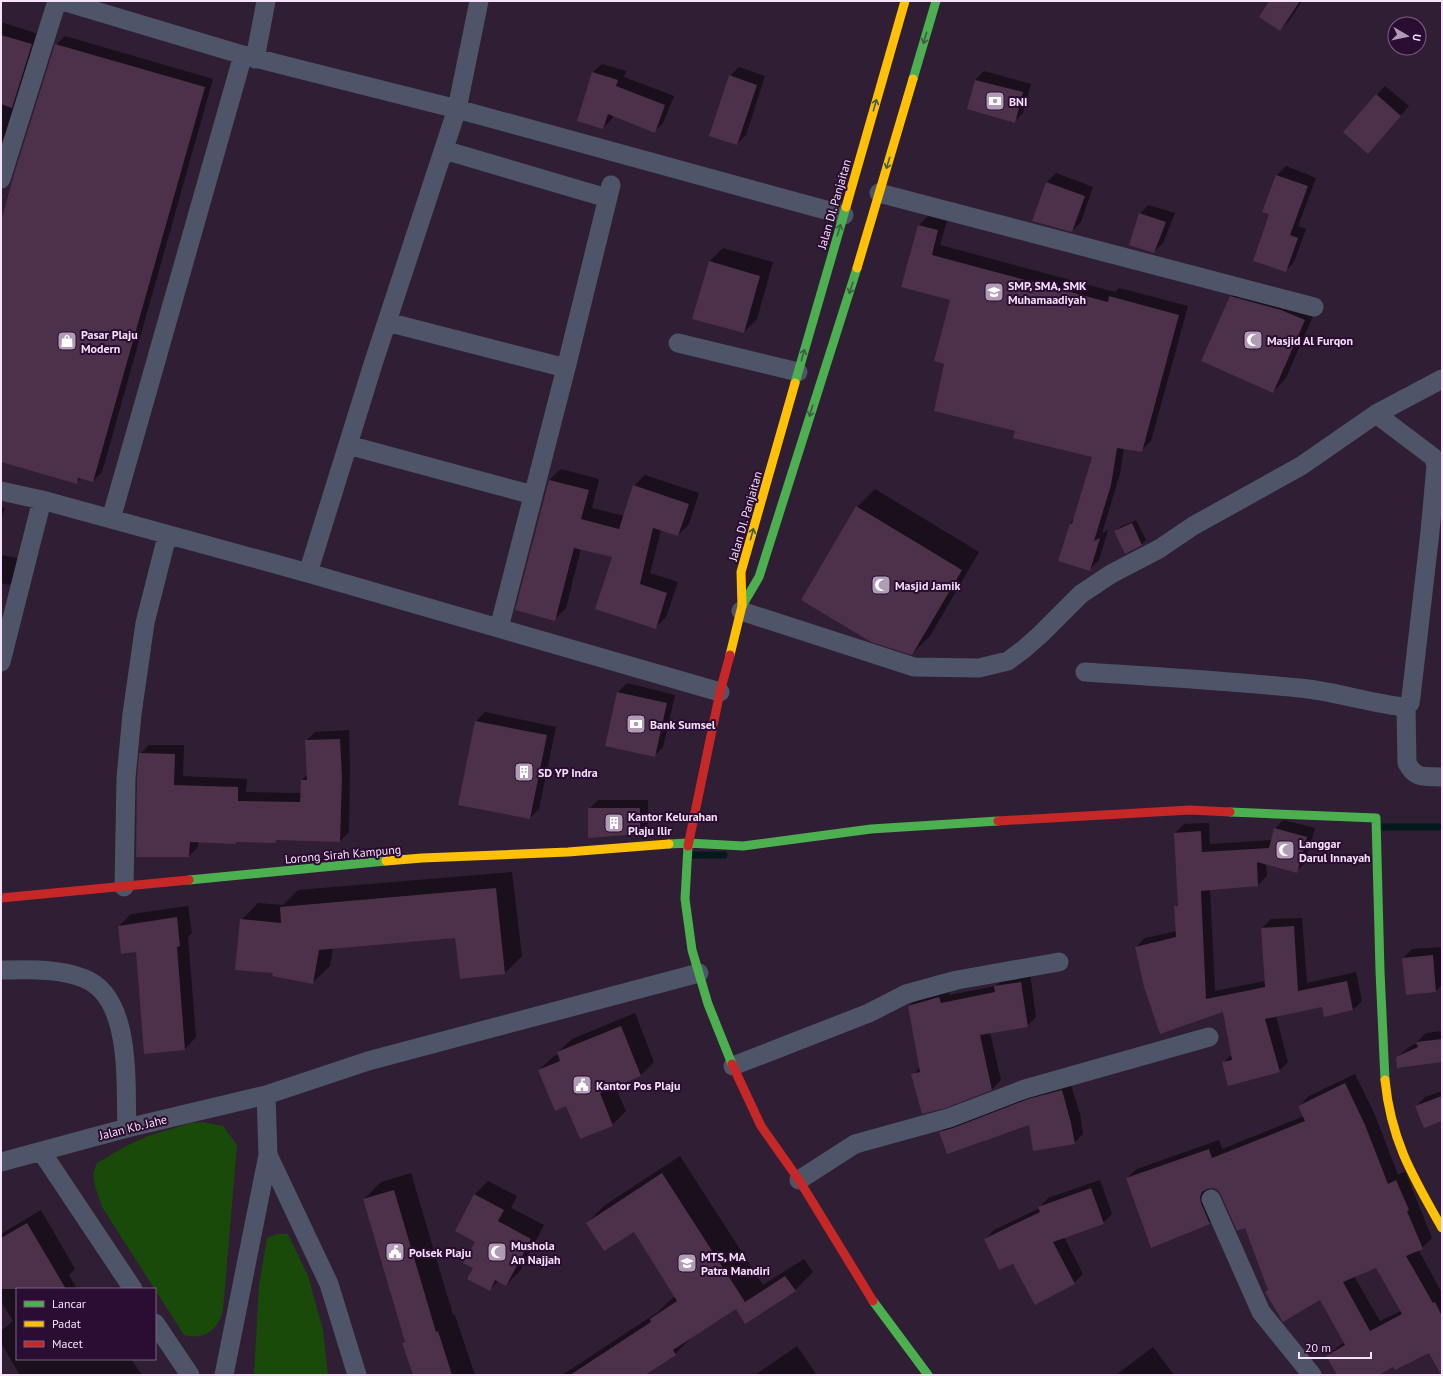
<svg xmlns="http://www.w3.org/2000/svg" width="1443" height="1376" viewBox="0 0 1443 1376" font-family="'PT Sans',sans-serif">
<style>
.green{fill:#194a09}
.shadow{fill:#0007;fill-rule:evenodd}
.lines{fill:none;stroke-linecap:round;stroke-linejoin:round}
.stream{stroke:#04191b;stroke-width:7}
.building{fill:#4d304a;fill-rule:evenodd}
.street{stroke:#4e5569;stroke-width:19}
.fast{stroke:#4caf50;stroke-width:9}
.slow{stroke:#ffc107;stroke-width:9}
.jam{stroke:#c62828;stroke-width:9}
.oneway{stroke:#3c5e41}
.labels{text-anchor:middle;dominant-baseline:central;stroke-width:4;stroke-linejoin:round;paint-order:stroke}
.poi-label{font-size:12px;font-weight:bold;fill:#f6e2fa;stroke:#2b0c32;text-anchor:start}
.street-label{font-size:12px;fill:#f6e2fa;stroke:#2b0c32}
</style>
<rect width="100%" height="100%" fill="#2f1e34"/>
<path class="green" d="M202,1122l21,4 14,19 -14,166c-7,21 -18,29 -39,24l-82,-128 -7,-21 -2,-13 4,-10 29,-17 22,-10 43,-13z
M277,1234h11l20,42 15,54 5,45h-74l5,-90 8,-47z"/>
<path class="shadow" d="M1270,1h32l-13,20 -9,9z
M1,22l40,13 -40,124z
M65,36l148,43 -111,393 -9,9 -12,-3 -5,5 -75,-22v-237l55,-179z
M602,64l24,7 -2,6 50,19 -11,27 -9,9 -41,-17 -1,4 -9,9 -10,-56z
M739,67l26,9 -19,59 -9,9 -7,-68z
M984,71l47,13 -8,29 -9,9 -46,-13 7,-29z
M1385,86l24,20 -33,38 1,-49z
M1286,166l30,12 -18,48 8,3 -12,33 -9,9 -15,-57 -6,-3 13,-36z
M1056,173l37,14 -12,35 -9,9 -38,-10 13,-39z
M1148,205l27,8 -12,30 -9,9 -14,-38z
M928,216l19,5 -7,24 175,47 4,-4 69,18 -37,135 -9,9 -18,-2 -4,26 -18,59 6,-3 -9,30 -10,10 -19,-47 5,-4 19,-63 -78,-26 -70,-67 5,-64 -48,-13 16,-61z
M723,248l50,14 -16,57 -13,13 -35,-70z
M1244,283l73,24 -31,71 -13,14 -43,-95z
M561,469l38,10 -7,29 32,8 10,-30 11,-11 54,18 -10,31 -11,11 -17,-5 -11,43 28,9 -12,35 -11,11 -42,-72 -32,-8 -15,60 -11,11 -6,-139z
M875,489l104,63 -49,84 -18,18 -55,-147z
M1,507l4,1 -4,12z
M1136,520l10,20 -4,4 -26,-13 4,-4z
M1,555l17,3 -5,23 -4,4 -8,-2z
M627,683l48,12 -12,52 -9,9 -36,-64z
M485,712l71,15 -17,82 -9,9 -71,-14 17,-83z
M349,730l1,38 -1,64 -9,9 -62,-2 -3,3 -77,-1v6l-9,9 -49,-102 9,-9h35l-1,31 64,3 -1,13 55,1 1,-13 5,-5 -1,-34 9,-9z
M598,800h50v24l-9,9 -50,-24z
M1283,820l32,8 -10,35 -9,8 -30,-8 1,13 -9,9 -48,4 5,102 50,-10 -3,-53 9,-9 31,-1 5,65 49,-11 6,29 -9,9 -30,-4 -47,10 12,46 -9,9 -56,-8 9,-9 -8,-43 -63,22 -25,-86 9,-9 32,-7 -1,-24 3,-4 -4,-70 9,-9 25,-1 1,21 62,-4 3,-11z
M512,872l10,84 -17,17 -49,-36 -123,11 -3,18 -18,17 -38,-11 -33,-52 17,-17 25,2 15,-15z
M188,906l4,27 -4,4 8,100 -12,13 -47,-99 -18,-25 12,-12z
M1441,947l1,38 -6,6 -33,-33 9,-9z
M1030,973l6,44 -9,9 -37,7 11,47 -9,9 -47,18 -32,-32 7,-8 -11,-61 9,-9 30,-8 1,6 47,-9 8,-9z
M635,1013l19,49 -13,13 -26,11 11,25 -14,14 -45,-20 -28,-35 14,-13 6,-3 -1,-2 14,-13z
M1442,1031v30l-45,-3 9,-9 11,-6v-1l9,-9z
M1355,1074l20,41 23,60 7,-4 27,67 -10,10 -4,1 24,44v67l-12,-8 -36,13 -17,10h-39l-10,-19 9,-9 8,-5 -25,-44 -54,-6 3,-3 -23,-62 -28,-37 -5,-3 -4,1 1,5 9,20 -10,10 -82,-45 10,-9 82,-29 3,9 82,-33 -5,-10 10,-10zM1377,1267l24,44 -21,10 -26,-45z
M1070,1082l10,32 3,20 -9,9 -45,-19 -89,8 9,-8z
M1442,1091v29l-26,-14 9,-9z
M680,1156l83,129 41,-26 9,13 -18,18 -59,18 -43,28 -18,18 -32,21h-81l96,-63 11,-11 7,-5 -42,-65 -47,-8 18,-18z
M411,1173l42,142h2l20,60h-61l-11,-32 3,-2 -42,-142 17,-17z
M1100,1180l12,34 -9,9 -39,14 19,37 -9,9 -60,-21 -29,-23 9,-9 46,-22v-1l8,-9z
M488,1181l29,15 -6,12 33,17 -24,46 -14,14 -8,-4 -9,9 -15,-22 2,-27 -2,-46z
M41,1210l34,59 -6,6 8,14h-60v70h114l11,16h-122l-19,-32v-12l12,-10 -12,-20v-67z
M797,1346l20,29h-62z
M1153,1347l21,28h-58z"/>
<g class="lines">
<path class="stream" d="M1378,827h64
M690,855h34"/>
</g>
<path class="building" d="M1269,1h31l-20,30 -21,-14z
M1,35l31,9 -20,64 -11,-4z
M55,44l150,43 -112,395 -15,-4 -1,6 -76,-22v-241l14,-50z
M592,72l26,8 -2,6 49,19 -10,28 -47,-19 -5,15 -26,-8z
M729,75l28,10 -20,60 -28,-9z
M975,80l48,12 -8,31 -48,-14z
M1376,94l25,22 -33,38 -25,-22z
M1276,175l32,11 -18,49 8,3 -12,34 -33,-11 16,-47 -7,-2z
M1046,182l39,14 -13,36 -40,-11z
M1139,213l27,9 -12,31 -25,-8z
M918,225l20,5 -6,25 176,47 1,-6 70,19 -37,137 -25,-4 -6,37 -17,56 6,-3 -10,33 -32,-10 12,-38 2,1 20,-67 -79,-19 2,-7 -81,-20 10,-47 -10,-3 16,-61 -49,-13z
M709,261l51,15 -16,57 -52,-14z
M1230,296l51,14 24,10 -32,73 -72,-32z
M549,480l40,10 -8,29 38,10 14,-44 56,19 -11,32 -25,-8 -13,56 27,9 -11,36 -61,-20 17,-52 -38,-9 -19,73 -40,-11z
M856,506l106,64 -50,85 -41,-13 -70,-42z
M1132,523l10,22 -17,9 -11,-23z
M617,692l50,11 -12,54 -50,-11z
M475,721l72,14 -17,84 -72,-14z
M340,739l2,38 -2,65 -64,-2v3l-40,-1v2l-46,-2 -1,15h-53l1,-78 2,-26 36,1 -1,31 64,2v14l62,1 1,-22h6l-2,-40z
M588,808h52v26l-52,4z
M1274,828l33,9 -10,36 -40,-11 1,24 -57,5 5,108 59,-12 -4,-59 33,-2 4,65 49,-10 6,29 -29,7 -2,-10 -57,12 15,53 -52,14 -6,-24 10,-2 -9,-48 -63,22 -16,-47 -9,-40 41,-10 -2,-31h4l-4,-73 27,-2 1,21 67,-4z
M496,888l9,86 -45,5 -5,-41 -136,12 -6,34 -41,-8 1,-3 -38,-3 5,-51 41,4 -1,-16z
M177,917l3,29 -3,1 8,103 -41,4 -8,-102 -15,2 -3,-28z
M1433,955l3,37 -30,3 -4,-37z
M1021,982l7,45 -48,8 12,55 -46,18 -24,6 -11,-40 9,-2 -12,-66 31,-9 2,6 54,-11 -1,-6z
M621,1026l20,50 -41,17 13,33 -33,13 -14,-33 -11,5 -17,-41 22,-9 -3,-9z
M1442,1039v23l-45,6 -1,-11 22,-10 -2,-5z
M1345,1083l20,42 23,59 8,-4 13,30 -2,1 16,38 -17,7 27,47 2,-1 7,14v59h-1l-12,-22 -34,17 -2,-3 -14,8h-42l-11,-19 19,-11 -25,-45 -37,22 -18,-30 3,-2 -23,-62 -8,3 -16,-36 -3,-5 -5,-2 -6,1 -5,3 -2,5 1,6 9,21 -59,24 -25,-70 83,-29 3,9 93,-37 -7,-15zM1376,1268l26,46 -32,17 -27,-49z
M1062,1090l9,33 4,21 -42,7 -4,-26 -82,29 -8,-22 14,-4 75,-29z
M1442,1096v25l-18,7 -9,-22z
M662,1173l83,129 40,-26 11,15 -51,33 -9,-15 -63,41 3,5 -31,20h-75l81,-53 -1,-3 27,-18 -43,-69 -30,19 -18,-28z
M1091,1188l13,36 -51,18 22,42 -40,21 -22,-41 -14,6 -15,-31 56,-27 -2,-5z
M394,1190l42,142 2,-1 14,44h-39l-11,-32 3,-1 -42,-143z
M474,1194l30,16 -6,11 33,18 -25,47 -11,-6 -5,11 -23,-12 6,-11 -10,-5 12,-21 -20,-11z
M27,1223l39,66h-65v-51z"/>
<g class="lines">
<path class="street" d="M62,1l181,54 214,54 387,106
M255,59l11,-58
M444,150l163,48
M1,179l56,-178
M879,193l435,114
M387,322l179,46
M678,343l120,29
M348,445l185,50
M1,491l41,9 266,73 412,119
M111,519l132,-464
M308,573l66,-212 83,-252 22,-108
M741,611l173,56 65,1 29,-7 16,-12 17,-15 40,-40 30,-20 48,-25 34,-23 108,-60 75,-52 66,-35
M499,628l67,-260 45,-183
M1,662l41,-162
M1085,672c74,5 149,9 223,17 33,4 65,15 98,18l4,-4 1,-6 19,-165 6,-67 -3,-8 -57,-43
M1406,707l1,56c9,17 18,13 35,14
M124,887l2,-109 6,-64 13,-91 22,-87
M1,970c27,0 56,-2 82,8 50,18 42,107 44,150
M733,1066l136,-53 37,-19 51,-14 102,-18
M266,1095l2,60 61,129 28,91
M41,1151l92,138
M1,1162l126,-34 139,-33 102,-34 331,-88
M799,1180l56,-36 94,-26 76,-29 184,-52
M1211,1199l50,113 51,63
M155,1323l35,52
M224,1375l44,-220"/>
<path class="fast" d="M913,79l23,-78
M795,383l51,-176
M742,606l17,-29 98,-309
M1230,812l146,6 4,153 5,109
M669,844l19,-1 55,3 128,-17 127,-8
M688,846l-3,53 7,51 16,54 24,60
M189,880l197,-19
M873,1301l55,74"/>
<path class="slow" d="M846,207l59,-206
M857,268l56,-189
M730,655l12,-49 -1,-34 54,-189
M386,861l36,-3 146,-6 101,-8
M1385,1080c6,61 28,97 57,148"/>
<path class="jam" d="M998,821l192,-11 40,2
M688,846l32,-154 10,-37
M1,898l188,-18
M732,1064l29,62 38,54 74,121"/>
</g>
<defs><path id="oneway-shaft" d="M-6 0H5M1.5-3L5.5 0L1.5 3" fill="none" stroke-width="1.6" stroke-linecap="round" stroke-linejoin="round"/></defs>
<g class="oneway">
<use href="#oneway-shaft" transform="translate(925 38) rotate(106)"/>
<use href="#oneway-shaft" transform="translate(875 105) rotate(-74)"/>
<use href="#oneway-shaft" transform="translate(888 163) rotate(107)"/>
<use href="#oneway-shaft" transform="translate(839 230) rotate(-73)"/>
<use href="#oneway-shaft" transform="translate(851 288) rotate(108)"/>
<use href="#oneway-shaft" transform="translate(803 355) rotate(-74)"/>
<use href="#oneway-shaft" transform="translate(811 411) rotate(107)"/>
<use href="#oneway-shaft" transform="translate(752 534) rotate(-74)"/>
</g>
<defs>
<g id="bank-square" transform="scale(1)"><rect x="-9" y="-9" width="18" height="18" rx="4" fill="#b09db5" stroke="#2b0c32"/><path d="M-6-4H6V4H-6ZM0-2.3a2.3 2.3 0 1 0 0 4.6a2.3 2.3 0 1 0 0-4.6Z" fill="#fff"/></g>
<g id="school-square" transform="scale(1)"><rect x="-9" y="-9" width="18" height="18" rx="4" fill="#b09db5" stroke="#2b0c32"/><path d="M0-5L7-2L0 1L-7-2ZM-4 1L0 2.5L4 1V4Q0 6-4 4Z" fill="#fff"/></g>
<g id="mosque-square" transform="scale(1)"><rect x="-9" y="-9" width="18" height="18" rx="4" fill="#b09db5" stroke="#2b0c32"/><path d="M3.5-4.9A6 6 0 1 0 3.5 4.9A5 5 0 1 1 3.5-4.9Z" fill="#fff"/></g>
<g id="shop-square" transform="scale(1)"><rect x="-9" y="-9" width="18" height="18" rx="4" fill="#b09db5" stroke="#2b0c32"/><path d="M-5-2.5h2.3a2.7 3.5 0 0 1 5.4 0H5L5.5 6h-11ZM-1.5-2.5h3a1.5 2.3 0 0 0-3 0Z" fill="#fff"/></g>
<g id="building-square" transform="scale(1)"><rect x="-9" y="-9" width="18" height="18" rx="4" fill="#b09db5" stroke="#2b0c32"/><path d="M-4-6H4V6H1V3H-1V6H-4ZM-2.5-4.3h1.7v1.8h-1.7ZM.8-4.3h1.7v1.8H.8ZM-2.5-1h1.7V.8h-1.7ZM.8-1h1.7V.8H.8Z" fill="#fff"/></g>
<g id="civic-square" transform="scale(1)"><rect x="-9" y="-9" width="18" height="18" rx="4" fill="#b09db5" stroke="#2b0c32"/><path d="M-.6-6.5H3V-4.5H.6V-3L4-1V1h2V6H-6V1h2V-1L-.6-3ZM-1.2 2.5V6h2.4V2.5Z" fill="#fff"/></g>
</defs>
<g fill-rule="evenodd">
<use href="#bank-square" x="995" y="101"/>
<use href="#school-square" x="994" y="292"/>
<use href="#mosque-square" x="1253" y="340"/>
<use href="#shop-square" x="67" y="341"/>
<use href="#mosque-square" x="881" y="585"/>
<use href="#bank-square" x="636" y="724"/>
<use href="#building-square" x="524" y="772"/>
<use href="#building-square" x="614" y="823"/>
<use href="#mosque-square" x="1285" y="850"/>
<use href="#civic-square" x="582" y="1085"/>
<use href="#civic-square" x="395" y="1252"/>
<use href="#mosque-square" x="497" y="1252"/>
<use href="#school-square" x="687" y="1263"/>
</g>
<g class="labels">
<g class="poi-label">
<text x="1009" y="101">BNI</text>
<text x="1008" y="285">SMP, SMA, SMK<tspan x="1008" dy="14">Muhamaadiyah</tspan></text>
<text x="81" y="334">Pasar Plaju<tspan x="81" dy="14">Modern</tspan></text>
<text x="1267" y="340">Masjid Al Furqon</text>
<text x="895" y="585">Masjid Jamik</text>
<text x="650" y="724">Bank Sumsel</text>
<text x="538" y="772">SD YP Indra</text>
<text x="628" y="816">Kantor Kelurahan<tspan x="628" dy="14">Plaju Ilir</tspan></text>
<text x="1299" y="843">Langgar<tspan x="1299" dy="14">Darul Innayah</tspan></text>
<text x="596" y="1085">Kantor Pos Plaju</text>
<text x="511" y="1245">Mushola<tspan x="511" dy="14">An Najjah</tspan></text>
<text x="409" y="1252">Polsek Plaju</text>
<text x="701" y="1256">MTS, MA<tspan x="701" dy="14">Patra Mandiri</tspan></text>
</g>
<g class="street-label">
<text transform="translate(834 204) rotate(-74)">Jalan DI. Panjaitan</text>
<text transform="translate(745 516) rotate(-74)">Jalan DI. Panjaitan</text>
<text transform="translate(343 854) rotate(-5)">Lorong Sirah Kampung</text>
<text transform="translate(133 1127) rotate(-14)">Jalan Kb. Jahe</text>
</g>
</g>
<rect width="1443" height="1376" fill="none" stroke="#f6e2fa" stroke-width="4"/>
<rect x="16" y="1288" width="140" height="72" fill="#2b0c32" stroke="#7c6282"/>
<rect x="24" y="1301" width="20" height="6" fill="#4caf50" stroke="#7c6282"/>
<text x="52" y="1308" font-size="12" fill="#f6e2fa">Lancar</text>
<rect x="24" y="1321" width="20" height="6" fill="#ffc107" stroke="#7c6282"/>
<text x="52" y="1328" font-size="12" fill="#f6e2fa">Padat</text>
<rect x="24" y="1341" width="20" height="6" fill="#c62828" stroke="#7c6282"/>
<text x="52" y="1348" font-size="12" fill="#f6e2fa">Macet</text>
<g transform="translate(1407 36) rotate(99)"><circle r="19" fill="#2b0c32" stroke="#7c6282"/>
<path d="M0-3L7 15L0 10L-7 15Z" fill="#b09db5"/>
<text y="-6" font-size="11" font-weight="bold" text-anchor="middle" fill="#f6e2fa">U</text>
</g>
<path d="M1299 1352v6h72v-6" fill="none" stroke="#f6e2fa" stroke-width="2"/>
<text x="1305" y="1352" font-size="12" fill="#f6e2fa" stroke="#2b0c32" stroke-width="3" paint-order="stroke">20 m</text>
</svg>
